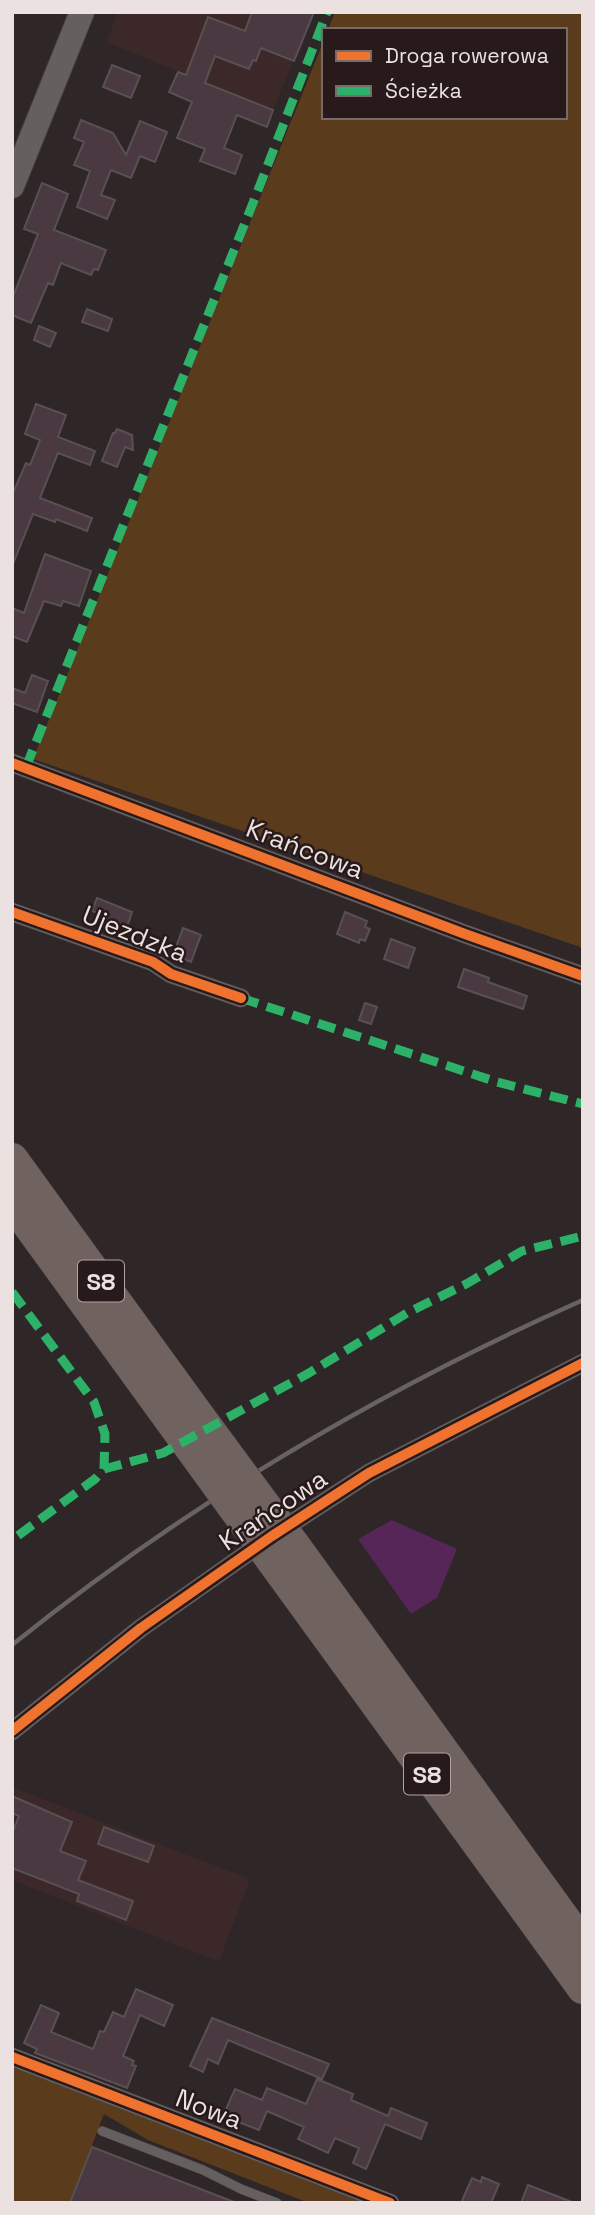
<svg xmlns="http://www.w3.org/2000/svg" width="595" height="2215" viewBox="0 0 595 2215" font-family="'Space Grotesk',sans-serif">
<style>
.built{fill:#3c2829}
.green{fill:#5a3c1d}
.water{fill:#562658}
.building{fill:#4a3940;stroke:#585153;stroke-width:2}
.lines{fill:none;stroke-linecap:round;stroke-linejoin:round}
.lane-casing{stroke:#494243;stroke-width:10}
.street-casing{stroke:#494243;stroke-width:19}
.secondary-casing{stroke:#494243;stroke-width:26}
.highway-casing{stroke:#494243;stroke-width:33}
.lane{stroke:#665f60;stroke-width:9}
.street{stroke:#665f60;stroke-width:18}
.secondary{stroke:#665f60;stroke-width:24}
.highway{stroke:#70625f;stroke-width:32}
.rail{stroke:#686262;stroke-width:4.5}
.highway-bridge-casing{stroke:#494243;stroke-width:33;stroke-linecap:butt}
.highway-bridge{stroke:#70625f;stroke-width:32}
.quiet{stroke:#2db169;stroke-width:9;stroke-dasharray:18 9;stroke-linecap:butt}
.cycleway-casing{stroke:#281a1b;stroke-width:15}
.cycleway{stroke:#ef722f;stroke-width:10}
.labels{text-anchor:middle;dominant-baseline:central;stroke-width:5;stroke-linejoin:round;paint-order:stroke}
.shield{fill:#281a1b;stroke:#b0a5a6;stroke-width:2}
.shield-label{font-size:24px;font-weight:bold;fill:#ebe1e1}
.street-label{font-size:26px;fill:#ebe1e1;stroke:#281a1b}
</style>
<rect width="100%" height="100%" fill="#2e2627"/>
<path class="built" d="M118,12h196l-41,98 -167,-68z
M12,1787l238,92 -31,83 -207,-82z"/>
<path class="green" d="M335,12h248v936l-550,-189 291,-719v77h241v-87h-237z
M12,2064l360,139h-63l-161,-63 -44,-26 -34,89h-58z"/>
<path class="water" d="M392,1520l65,29 -20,49 -26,16 -53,-75z"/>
<path class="building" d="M252,12h62l-20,49 -33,-13 -5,13 -3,-1 -4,9 -34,-13 -10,27 68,27 -6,17 -30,-12 -13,33 18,7 -7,19 -35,-13 5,-12 -28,-11 15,-36 -23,-10 9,-20 8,3 22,-58 37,14z
M112,65l28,11 -9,22 -28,-11z
M81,120l32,13 13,22 14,-34 27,11 -12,30 -15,-6 -9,22 -20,-8 -10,25 14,5 -8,19 -30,-12 13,-36 -16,-6 10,-23 -10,-4z
M42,183l26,11 -14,36 52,20 -8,20 -4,-1 -3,6 -30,-12 -8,22 -5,-2 -17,40 -19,-8v-16l26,-65 -14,-5z
M87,309l25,10 -4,12 -26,-9z
M39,326l17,7 -6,14 -16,-7z
M36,404l30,11 -8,22 37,14 -5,14 -32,-12 -18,45 52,20 -5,13 -31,-12 -1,3 -22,-8 -20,50 -1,-69 14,-32 4,2 10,-25 -15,-6z
M117,429l15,6 1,15 -8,-3 -8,20 -15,-6 11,-28h2z
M45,554l46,17 -12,35 -16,-5 -2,5 -17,-5 -17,41 -15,-6v-28l12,5z
M32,675l16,6 -11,31 -25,-9v-15l13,5z
M97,898l35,14 -5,15 -31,-10 2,-4 -6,-2z
M345,912l22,9 -2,6 5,2 -5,12 -5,-2 -1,4 -22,-9z
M183,928l18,7 -10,27 -18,-7z
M391,939l24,9 -7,20 -24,-9z
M464,969l25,9 -1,4 39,14 -4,13 -65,-22z
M365,1003l12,4 -6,17 -12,-4z
M12,1796l60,26 -12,29 26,10 -8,19 55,21 -7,19 -49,-19 2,-7 -67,-26v-34l7,-18 -7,-3z
M104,1827l50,19 -6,16 -50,-18z
M136,1989l37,16 -9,21 -24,-11 -17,41 11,5 -2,4 4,1 -9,22 -92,-35 2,-4 -13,-6 17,-38 18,8 -8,19 42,17 7,-18 4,1 9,-20 11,5z
M212,2018l117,46 -7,15 -94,-39 -10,24 -10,-5 -5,13 -13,-6z
M317,2079l36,15 -2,6 37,16 3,-8 36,15 -6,16 -36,-15 -19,45 -13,-6 6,-15 -24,-10 -7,15 -30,-14 6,-12 -37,-16 -8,19 -36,-14 12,-27 27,11 5,-12 39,16z
M92,2147l142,55v1h-164z
M482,2177l17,7 -8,19h-30l11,-25 9,4z
M528,2185l44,17 -1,1h-50z"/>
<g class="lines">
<g class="lane-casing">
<path id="lane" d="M102,2131l101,39 38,19 36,14"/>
</g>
<g class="street-casing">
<path id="street" d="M12,763l453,171 118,42
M12,912l141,50 18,12 70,24
M12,1731l129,-103 131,-92 97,-63 214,-110
M12,2057l378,146"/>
</g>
<g class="secondary-casing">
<path id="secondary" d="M12,186l70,-174"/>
</g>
<g class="highway-casing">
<path id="highway" d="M12,1159l177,244
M12,1202l157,216
M293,1544l290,401
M272,1560l311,428"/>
</g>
<use href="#lane" class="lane"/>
<use href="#street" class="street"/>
<use href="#secondary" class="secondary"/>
<use href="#highway" class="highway"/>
<path class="rail" d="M12,1645c174,-140 366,-254 571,-345"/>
<g class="highway-bridge-casing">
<path id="highway-bridge" d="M189,1403l104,141
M169,1418l103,142"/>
</g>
<use href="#highway-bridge" class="highway-bridge"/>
<path class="quiet" d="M26,767l227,-564 74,-191
M241,998l256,84 86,22
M12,1292l82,110 11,32 -1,35 -9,10 -83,61
M104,1469l59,-16 146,-80 98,-60 61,-30 54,-32 61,-15"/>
<g class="cycleway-casing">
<path id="cycleway" d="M12,763l453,171 118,42
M12,912l141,50 18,12 70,24
M12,1731l129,-103 131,-92 97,-63 214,-110
M12,2057l378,146"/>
</g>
<use href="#cycleway" class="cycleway"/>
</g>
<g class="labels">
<g class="shield">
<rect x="78" y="1260.5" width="46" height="41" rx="5"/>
<rect x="404" y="1753.5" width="46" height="41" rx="5"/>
</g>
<g class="shield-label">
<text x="101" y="1281">S8</text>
<text x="427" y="1774">S8</text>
</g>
<g class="street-label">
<text transform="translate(305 849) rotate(21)">Krańcowa</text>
<text transform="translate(135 934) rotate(22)">Ujezdzka</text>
<text transform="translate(273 1510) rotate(-34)">Krańcowa</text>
<text transform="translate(209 2109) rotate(21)">Nowa</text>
</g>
</g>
<rect width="595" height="2215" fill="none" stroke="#ebe1e1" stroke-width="28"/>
<rect x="322" y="28" width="245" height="91" fill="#281a1b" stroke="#766a6a" stroke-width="2"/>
<rect x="336" y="51" width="35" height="10" fill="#ef722f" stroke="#766a6a" stroke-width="2"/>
<text x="385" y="63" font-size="21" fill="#ebe1e1">Droga rowerowa</text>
<rect x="336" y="86" width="35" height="10" fill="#2db169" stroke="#766a6a" stroke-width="2"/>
<text x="385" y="98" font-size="21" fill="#ebe1e1">Ścieżka</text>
</svg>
